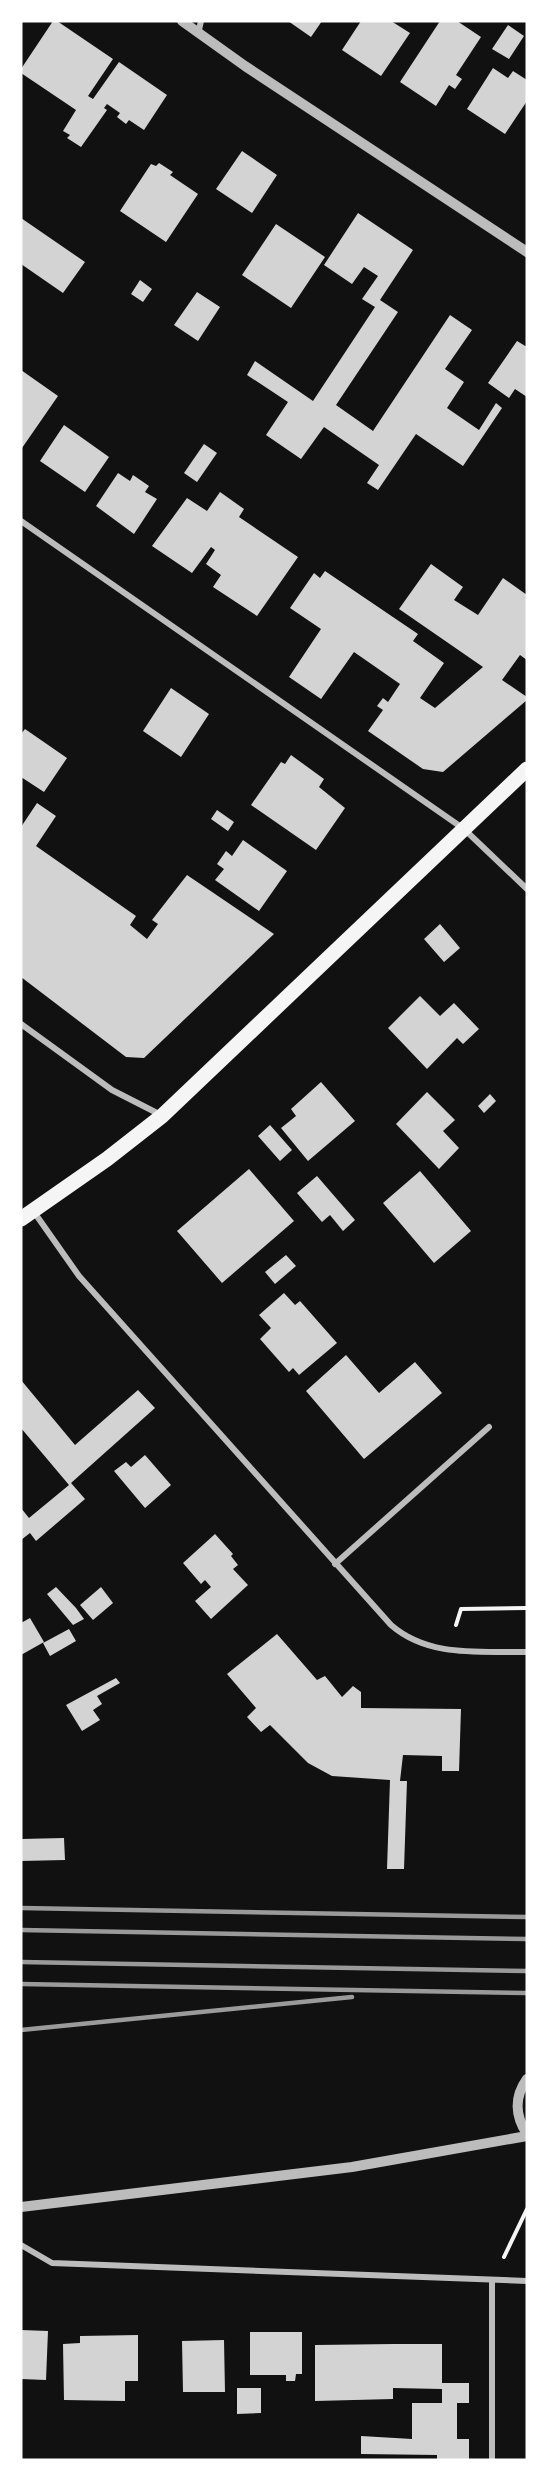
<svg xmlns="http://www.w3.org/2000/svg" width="548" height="2481" viewBox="0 0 548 2481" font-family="Barlow,sans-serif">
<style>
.building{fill:#d3d3d3}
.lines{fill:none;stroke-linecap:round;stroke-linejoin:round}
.path{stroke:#f5f5f5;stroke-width:4}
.minor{stroke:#bcbcbc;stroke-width:6}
.tertiary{stroke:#bcbcbc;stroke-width:10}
.primary{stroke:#f5f5f5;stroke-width:15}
.rail{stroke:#9a9a9a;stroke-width:4.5}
</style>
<rect width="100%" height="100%" fill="#111"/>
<path class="building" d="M53,21h4l56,38 -25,37 5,3 26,-37 48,33 -23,35 -15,-10 -3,4 -9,-7 3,-4 -13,-9 -3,4 3,2 -26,37 -14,-9 3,-3 -7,-4 13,-21 -55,-37v-4z
M288,21h34l-11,16z
M361,21h30l19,12 -29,43 -39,-26z
M440,21h17l24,16 -25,38 6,4 -7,10 -6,-4 -13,21 -36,-24z
M508,25l16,11 -15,23 -17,-10z
M493,68l15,10 5,-7 14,9v21l-22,33 -38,-25z
M242,151l35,24 -25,38 -36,-24z
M159,163l14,9 -3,3 28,19 -32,48 -46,-31 31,-47 5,2z
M358,213l55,37 -33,50 18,12 -62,93 37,26 77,-116 22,15 -27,39 19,13 -17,26 32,22 17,-27 6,5 -39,58 -47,-32 -38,56 -11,-7 12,-18 -55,-38 -23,32 -35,-24 22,-33 -41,-27 8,-14 58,40 62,-94 -13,-8 16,-23 -14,-9 -12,17 -28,-19z
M21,218l64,44 -22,31 -42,-29z
M276,224l49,33 -34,51 -49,-33z
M140,280l12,9 -9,13 -12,-8z
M197,292l23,15 -22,34 -24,-16z
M517,341l10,6v50l-12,-8 -6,9 -21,-15z
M21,370l37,26 -36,52 -1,-1z
M64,425l45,32 -24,35 -45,-31z
M204,444l13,9 -20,29 -13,-9z
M118,473l12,8 3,-6 16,11 -4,6 12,7 -23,35 -38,-28z
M220,492l24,17 -5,8 59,40 -41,59 -44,-29 8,-12 -15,-11 9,-14 -4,-3 -19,26 -40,-27 35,-48 20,13z
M431,564l32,23 -9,13 24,15 25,-37 24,17v65l-7,-5 -18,25 25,17v3l-84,72 -20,-3 -55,-38 15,-21 -6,-4 6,-8 5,4 12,-18 -46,-32 -33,47 -32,-22 32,-48 -31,-21 24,-35 6,5 5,-7 93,63 -5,7 31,22 -24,35 15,10 48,-41 -84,-58z
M171,688l38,26 -28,43 -38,-26z
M25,729l42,29 -23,34 -23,-15v-43z
M291,755l33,24 -5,8 26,21 -29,42 -65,-45 30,-43 4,2z
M37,803l19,13 -20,30 100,70 -6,9 17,14 11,-15 -6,-4 35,-45 87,59 -130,124 -18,-1 -105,-80v-150z
M217,810l17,12 -6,9 -17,-12z
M243,840l44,31 -28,40 -44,-31 9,-11 -7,-5 9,-13 6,5z
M440,924l20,24 -16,14 -20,-23z
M420,996l20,20 14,-13 25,26 -16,15 -6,-6 -30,31 -39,-41z
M321,1082l34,39 -47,40 -27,-33 15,-12 -5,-7z
M427,1092l28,28 -12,11 16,17 -20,21 -43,-45z
M490,1094l6,7 -12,12 -6,-7z
M270,1125l22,25 -12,11 -22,-25z
M249,1169l45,52 -72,62 -45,-52z
M420,1171l51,60 -37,32 -51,-60z
M317,1176l38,44 -12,11 -13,-16 -8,7 -25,-29z
M286,1255l10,11 -21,18 -10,-12z
M284,1293l11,12 5,-4 37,42 -38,32 -6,-7 -4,4 -29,-33 11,-11 -12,-13z
M346,1355l33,38 36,-31 27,31 -78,66 -58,-68z
M21,1380l54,65 63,-55 17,18 -84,75 14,16 -49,42 -6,-8 -9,7v-32l8,10 40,-33 -48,-57z
M145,1455l26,30 -26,23 -31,-37 12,-9 5,5z
M215,1534l18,20 -2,2 7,9 -5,4 15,16 -37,34 -16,-18 16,-14 -6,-7 -4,4 -18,-21z
M56,1587l20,21 8,11 -11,6 -26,-31z
M101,1587l12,16 -20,17 -13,-15z
M30,1618l14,24 -23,13v-32z
M69,1629l7,12 -26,15 -7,-13z
M277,1634l40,46 8,-4 17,21 11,-11 8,6v16l100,1 -2,62h-17v-15l-39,-1 -3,26h7l-3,88h-17l3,-89 -58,-4 -24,-13 -38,-38 -9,7 -14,-15 9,-9 -29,-34z
M116,1678l4,5 -23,13 5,8 -9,6 7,10 -18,11 -16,-26z
M64,1838l1,22 -44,1v-22z
M21,2330l27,1 -2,49 -25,-1z
M250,2332h52v42h-6l-1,7h-9v-6h-36z
M138,2335v46h-13v20l-61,-1 -1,-56 17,-1v-7z
M224,2340l1,52h-42l-1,-51z
M394,2344h48v39h27v20h-12v36h12v21l-32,-1v-4l-76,-1v-18l51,3v-36h30v-14l-49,-1v11l-78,2v-56z
M237,2388h24v25l-24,1z"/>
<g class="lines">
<path class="path" d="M456,1625l5,-16 66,-1
M504,2257l23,-48"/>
<path class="minor" d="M198,34l3,-13
M21,521l443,308 63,60
M21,1024l91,66 49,25
M34,1212l45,64 312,349c38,33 89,26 136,27
M335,1564l154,-137
M21,2245l31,18 475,18
M492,2460v-180"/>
<path class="tertiary" d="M182,21l63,45 282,186
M527,2079c-13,18 -12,37 0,55
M21,2207l331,-40 175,-31"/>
<path class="primary" d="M21,1219l86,-60 55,-43 365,-347"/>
<path class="rail" d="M21,1908l506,9
M21,1930l506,9
M21,1962l506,9
M21,1984l506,9
M21,2030l331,-33"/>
</g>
<rect width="548" height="2481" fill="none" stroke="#ffffff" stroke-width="45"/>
</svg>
